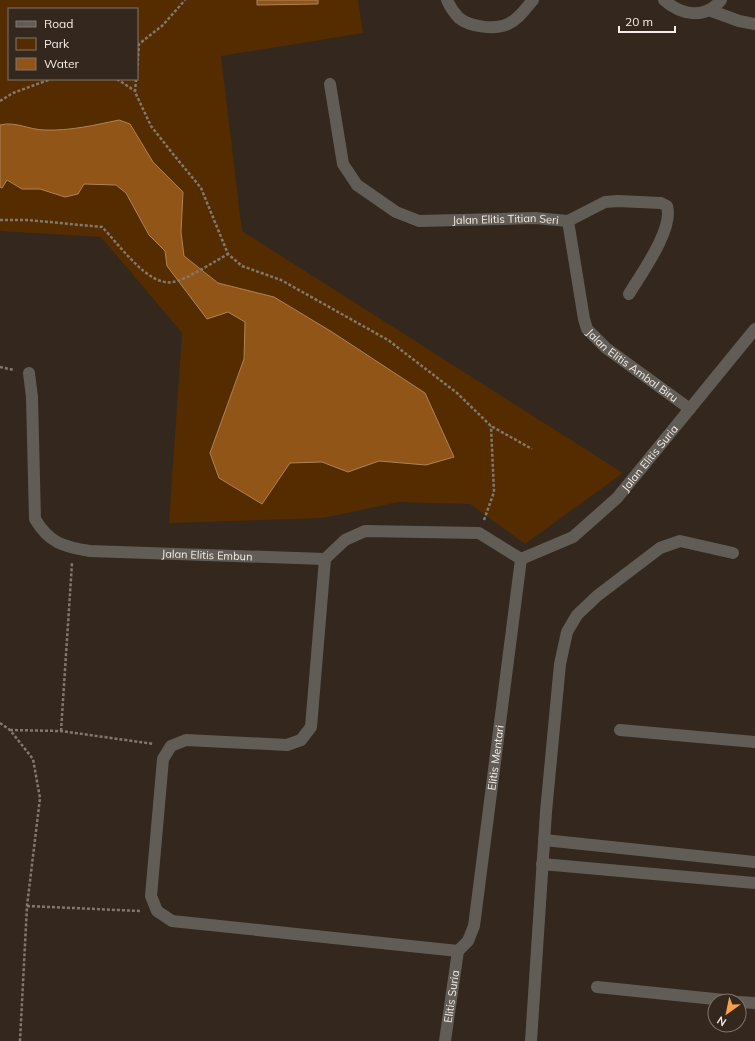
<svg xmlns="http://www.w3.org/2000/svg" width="755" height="1041" viewBox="0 0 755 1041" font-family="Mulish,sans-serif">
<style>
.green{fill:#542c00;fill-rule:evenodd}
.water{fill:#915518;stroke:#af8356}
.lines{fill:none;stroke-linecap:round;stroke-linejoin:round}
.path{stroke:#837871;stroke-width:2.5;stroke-dasharray:3 2;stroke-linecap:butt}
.minor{stroke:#625c57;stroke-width:12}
.labels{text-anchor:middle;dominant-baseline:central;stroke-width:4;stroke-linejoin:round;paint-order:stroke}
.street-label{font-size:11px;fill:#f5ede7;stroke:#33271e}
</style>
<rect width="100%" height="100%" fill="#33271e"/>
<path class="green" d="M0,0h358l5,33 -142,23 21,175 381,242 -98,71 -55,-40 -72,-2 -74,16 -155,5 13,-190 -81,-96 -101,-6zM9,9h128v70h-128z"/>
<path class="water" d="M257,0h61v4l-61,1z
M119,120l11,4 23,38 30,30 -2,40 3,24 34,27 56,14 58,35 93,61 29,64 -28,8 -47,-4 -31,11 -26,-10 -32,1 -28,41 -43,-26 -9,-25 34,-94 1,-37 -17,-10 -21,7 -40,-53 -2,-15 -16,-16 -23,-42 -10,-8 -32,-1 -6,10 -13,3 -25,-8h-18l-15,-9 -5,8 -2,-1v-62c16,-4 29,5 45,5 25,1 50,-5 74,-10z"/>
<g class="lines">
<path class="path" d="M137,71l2,-27 24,-19 22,-25
M117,79l18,12
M136,79l-1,13 16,34 22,28 28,34 27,66 14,12 39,14 107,60 69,53 34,33 41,23
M0,101l13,-8 38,-14
M0,220h28l74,7c17,17 46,60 71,55 11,-1 44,-22 55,-28
M0,367l14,3
M484,520l10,-28 -3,-66
M0,723l10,7 23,29 7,39 -13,108 -7,135
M10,730l51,1 93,13
M61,731l11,-168
M27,906l113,5"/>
<g class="minor">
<path d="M447,0c3,7 7,13 12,18 11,9 36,12 49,6 11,-5 17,-15 25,-24"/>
<path d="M664,0c17,15 41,20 57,0"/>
<path d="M709,10l30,11 16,3"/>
<path id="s1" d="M330,84l13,80 14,21 39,27 23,9 116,-3 33,3 37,-19 13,-1 43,2 6,3c7,23 -26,68 -38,88"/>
<path id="s2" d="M568,221l16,98 3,10 19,19 84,61"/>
<path id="s3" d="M29,373l3,24 3,122c14,24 29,28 55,32l235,8 20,-19 20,-9 114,2 42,26"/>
<path d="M325,559l-14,168 -10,13 -14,5 -101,-5 -15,6 -8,13 -12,137 6,15 15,10 286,30"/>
<path id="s4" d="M521,559l52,-22 44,-39 138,-169"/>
<path d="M620,730l135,12"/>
<path d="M544,840l211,22"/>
<path d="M542,864l213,19"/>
<path id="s5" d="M458,951l10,-10 6,-15 47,-367"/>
<path d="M597,987l137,14"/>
<path d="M739,1002l16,1"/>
<path id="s6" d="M445,1041l13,-90"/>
<path d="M531,1041l15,-229 14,-148 7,-32 10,-17 20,-19 63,-48 20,-7 53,12"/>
</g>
</g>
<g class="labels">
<g class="street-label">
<text stroke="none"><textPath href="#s1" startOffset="265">Jalan Elitis Titian Seri</textPath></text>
<text stroke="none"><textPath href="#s2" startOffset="168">Jalan Elitis Ambal Biru</textPath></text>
<text stroke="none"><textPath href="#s4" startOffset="167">Jalan Elitis Suria</textPath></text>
<text stroke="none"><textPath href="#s3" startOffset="330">Jalan Elitis Embun</textPath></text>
<text stroke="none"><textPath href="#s5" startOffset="200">Elitis Mentari</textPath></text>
<text stroke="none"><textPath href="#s6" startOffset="45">Elitis Suria</textPath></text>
</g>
</g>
<rect x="8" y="8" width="130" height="72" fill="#33271e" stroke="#81766e"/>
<rect x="16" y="21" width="20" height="6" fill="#625c57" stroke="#81766e"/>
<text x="44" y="28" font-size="12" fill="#f5ede7">Road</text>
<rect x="16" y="38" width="20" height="12" fill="#542c00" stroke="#81766e"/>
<text x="44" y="48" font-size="12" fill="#f5ede7">Park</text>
<rect x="16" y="58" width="20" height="12" fill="#915518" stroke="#81766e"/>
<text x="44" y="68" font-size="12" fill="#f5ede7">Water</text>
<g transform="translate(727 1013) rotate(213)"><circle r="19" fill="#33271e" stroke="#81766e"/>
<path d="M0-3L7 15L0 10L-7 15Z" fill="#f9a04d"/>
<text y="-6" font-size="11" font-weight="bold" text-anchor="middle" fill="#f5ede7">N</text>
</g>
<path d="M619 26v6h56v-6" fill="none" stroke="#f5ede7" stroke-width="2"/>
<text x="625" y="26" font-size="12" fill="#f5ede7" stroke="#33271e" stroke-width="3" paint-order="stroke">20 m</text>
</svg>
